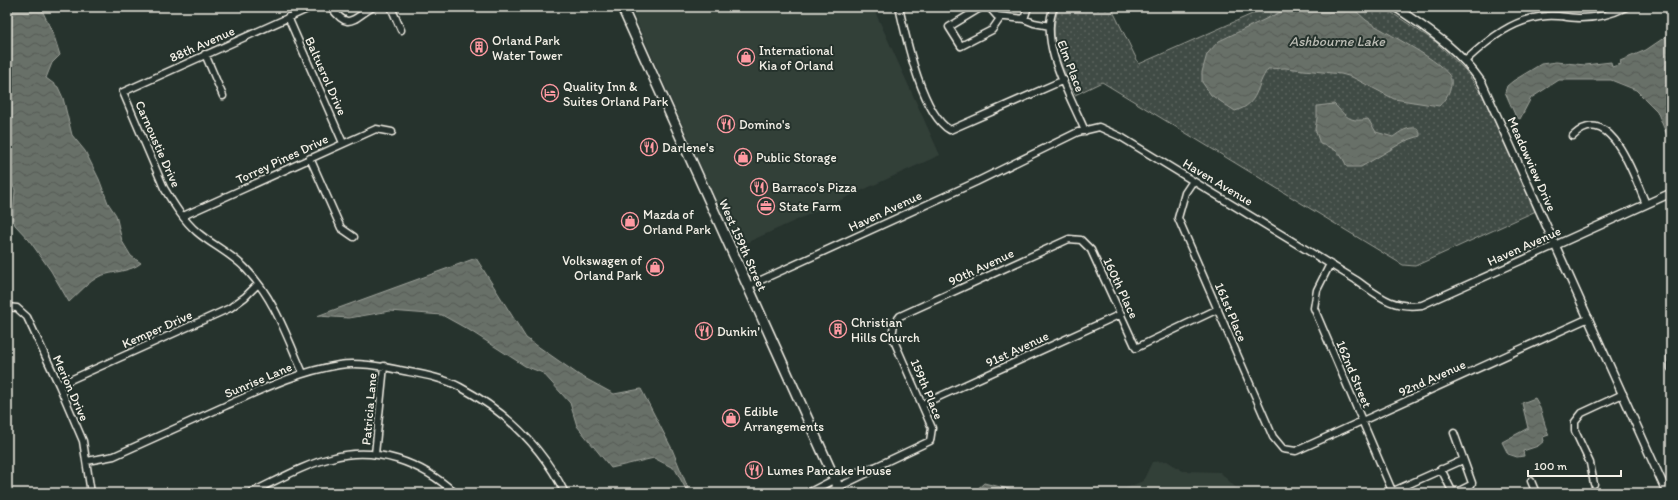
<svg xmlns="http://www.w3.org/2000/svg" width="1678" height="500" viewBox="0 0 1678 500" font-family="Itim,sans-serif">
<style>
.built{fill:#333f39}
.grass{fill:url(#grass-dots);stroke:#9a9e96}
.water{fill:url(#water-waves);stroke:#9fa39b}
.lines{fill:none;stroke-linecap:round;stroke-linejoin:round}
.minor-casing{stroke:#f4f1e8;stroke-width:9}
.tertiary-casing{stroke:#f4f1e8;stroke-width:10}
.primary-casing{stroke:#f4f1e8;stroke-width:12}
.minor{stroke:#26332d;stroke-width:6}
.tertiary{stroke:#26332d;stroke-width:7}
.primary{stroke:#26332d;stroke-width:9}
.labels{text-anchor:middle;dominant-baseline:central;stroke-width:4;stroke-linejoin:round;paint-order:stroke}
.poi-label{font-size:13px;fill:#f4f1e8;stroke:#26332d;text-anchor:start}
.street-label{font-size:13px;fill:#f4f1e8;stroke:#26332d}
.water-label{font-size:14px;font-style:italic;fill:#bcbdb5;stroke:#26332d}
</style>
<defs>
<pattern id="grass-dots" width="8" height="8" patternUnits="userSpaceOnUse"><rect width="8" height="8" fill="#414b45"/><path d="M2 2h.1M6 6h.1" fill="none" stroke="#5d6560" stroke-width="1.8" stroke-linecap="round"/></pattern>
<pattern id="water-waves" width="16" height="10" patternUnits="userSpaceOnUse"><rect width="16" height="10" fill="#676f68"/><path d="M0 5q4-4 8 0t8 0" fill="none" stroke="#565a55"/></pattern>
</defs>
<rect width="100%" height="100%" fill="#26332d"/>
<filter id="ink" filterUnits="userSpaceOnUse"><feTurbulence type="fractalNoise" baseFrequency=".025" numOctaves="2"/><feDisplacementMap in="SourceGraphic" scale="8" xChannelSelector="R" yChannelSelector="G"/><feConvolveMatrix kernelMatrix="1 2 1 2 8 2 1 2 1" color-interpolation-filters="sRGB"/></filter>
<g filter="url(#ink)">
<path class="built" d="M630,7h243l67,148 -203,92z
M1167,461l16,10 37,1 21,21h-127l29,-12 9,-19z"/>
<path class="grass" d="M1059,7h52l28,57 129,-57h115l53,35 30,29 17,25 53,115 -121,55 -12,-1 -301,-183 -27,13c-14,-31 -29,-54 -16,-88z"/>
<path class="water" d="M7,7h33l2,3 12,26 6,19 -8,8 -6,15 12,9 5,11 9,37 13,16 14,28 9,24 8,12 6,26 9,15 10,7c-11,9 -27,8 -41,13 -12,6 -21,17 -31,26l-18,-31 -22,-31 -14,-15 -2,-6 2,-29 -8,-16z
M1291,7c11,0 50,-3 58,0 6,2 12,9 17,13 17,12 80,42 85,59 2,10 -6,21 -12,27l-45,-7 -42,-22 -11,-3 -56,-6 -17,1c-13,17 -8,35 -33,42l-24,-16 -9,-13v-10l5,-18 12,-13z
M1671,33v112l-14,-34 -21,-21 -25,-10h-52l-28,18 -11,21 -4,-2 -11,-25 2,-6 6,-5 28,-17 15,-2 29,3 26,-3 1,5 9,-3 -1,-3 26,-11z
M1334,104c12,12 15,19 34,15l8,13 17,5c8,-6 14,-10 24,-9l3,5v3l-15,5 -44,26h-14c-6,-14 -11,-19 -27,-23l-5,-15 2,-11v-12z
M476,258l50,80 53,37 35,19 27,-5 31,60 18,44h-2l-13,-24 -21,-11 -43,10 -34,-42 -7,-23 -27,-30 -18,-7 -56,-36 -27,-15 -52,-4 -41,7 -32,-2z
M1535,398c7,10 8,25 14,37l-6,2 1,4 -6,5 -15,5 1,5 -7,1 -9,-3 -6,-12 26,-14 -6,-25z
M984,483l41,10h-52z"/>
<g class="lines">
<g class="minor-casing">
<path id="minor" d="M331,7c18,25 22,11 42,0
M391,7l10,23
M899,7c7,31 23,107 51,123l114,-50
M982,7l-33,20 12,19 31,-16 9,-13
M989,7l8,9 27,3 10,4 16,3
M1054,7c-16,36 17,90 31,124
M288,17l55,126
M1024,19l4,-12
M205,54l18,42
M1465,61c24,-22 49,-43 82,-45 12,-1 23,2 34,2 16,0 31,-4 45,-11
M1573,136c38,-37 62,44 73,68
M310,158l31,70 13,9
M1193,181l-8,12 -7,25 95,219 10,12 13,2 293,-133
M183,216l193,-87 16,3
M1330,264l-13,26 -3,18 79,185
M748,286l228,-104 102,-50 21,-5 22,10 235,143c23,16 36,29 66,25l134,-60
M7,307l10,1 10,9 32,68 24,56 8,52
M1671,339v29
M303,373c-16,-36 -29,-75 -57,-104 -14,-15 -34,-24 -49,-37 -14,-12 -24,-29 -33,-44l-41,-96 189,-85
M59,385l171,-77 15,-11 13,-13
M923,404l198,-90
M375,454l9,-88
M87,461l27,-5c37,-17 74,-33 111,-50 38,-17 72,-34 114,-41 16,-3 43,1 60,5 20,4 43,7 61,17 45,24 82,60 105,106
M1441,469l11,22h7l12,-6 1,-2 -18,-50
M1531,481l5,12
M1594,484l-4,-21 -15,-32v-9l7,-9 41,-19
M250,493c26,-12 53,-28 81,-35 45,-13 91,5 124,35
M808,493l27,-14 42,-13 53,-25 2,-13 -40,-92 2,-12 6,-8 169,-77 12,1 10,10 45,98 82,-39
M826,493l48,-23 3,-4
M1389,493l74,-33"/>
</g>
<g class="tertiary-casing">
<path id="tertiary" d="M1395,7c34,23 63,41 87,76l185,410
M1556,245l115,-52"/>
</g>
<g class="primary-casing">
<path id="primary" d="M622,7l219,486"/>
</g>
<use href="#minor" class="minor"/>
<use href="#tertiary" class="tertiary"/>
<use href="#primary" class="primary"/>
</g>
</g>
<defs>
<g id="building-ring" transform="scale(0.9)"><circle r="9.5" fill="#26332d" stroke="#ff9aa2" stroke-width="1.5"/><path d="M-4-6H4V6H1V3H-1V6H-4ZM-2.5-4.3h1.7v1.8h-1.7ZM.8-4.3h1.7v1.8H.8ZM-2.5-1h1.7V.8h-1.7ZM.8-1h1.7V.8H.8Z" fill="#ff9aa2"/></g>
<g id="shop-ring" transform="scale(0.9)"><circle r="9.5" fill="#26332d" stroke="#ff9aa2" stroke-width="1.5"/><path d="M-5-2.5h2.3a2.7 3.5 0 0 1 5.4 0H5L5.5 6h-11ZM-1.5-2.5h3a1.5 2.3 0 0 0-3 0Z" fill="#ff9aa2"/></g>
<g id="hotel-ring" transform="scale(0.9)"><circle r="9.5" fill="#26332d" stroke="#ff9aa2" stroke-width="1.5"/><path d="M-6-4.5h1.5V1H6V5H4.5V3h-9V5H-6ZM-4 0a1.8 1.8 0 1 1 3.6 0ZM.5 0V-2.5h3Q6-2.5 6 0Z" fill="#ff9aa2"/></g>
<g id="restaurant-ring" transform="scale(0.9)"><circle r="9.5" fill="#26332d" stroke="#ff9aa2" stroke-width="1.5"/><path d="M-5-6h1v4h1v-4h1v4h1v-4h1v5L-1.5 .5V6h-2V.5L-5-1ZM5-6V6H3V1.5H1.5Q1.5-4 5-6Z" fill="#ff9aa2"/></g>
<g id="office-ring" transform="scale(0.9)"><circle r="9.5" fill="#26332d" stroke="#ff9aa2" stroke-width="1.5"/><path d="M-6-3h4V-5.5h4V-3h4V5H-6ZM-1-4.5V-3h2v-1.5ZM-6 0V1H6V0Z" fill="#ff9aa2"/></g>
</defs>
<g fill-rule="evenodd">
<use href="#building-ring" x="479" y="47"/>
<use href="#shop-ring" x="746" y="57"/>
<use href="#hotel-ring" x="550" y="93"/>
<use href="#restaurant-ring" x="726" y="124"/>
<use href="#restaurant-ring" x="649" y="147"/>
<use href="#shop-ring" x="743" y="157"/>
<use href="#restaurant-ring" x="759" y="187"/>
<use href="#office-ring" x="766" y="206"/>
<use href="#shop-ring" x="630" y="221"/>
<use href="#shop-ring" x="655" y="267"/>
<use href="#building-ring" x="838" y="329"/>
<use href="#restaurant-ring" x="704" y="331"/>
<use href="#shop-ring" x="731" y="418"/>
<use href="#restaurant-ring" x="754" y="470"/>
</g>
<g class="labels">
<g class="poi-label">
<text x="492" y="40">Orland Park<tspan x="492" dy="15">Water Tower</tspan></text>
<text x="759" y="50">International<tspan x="759" dy="15">Kia of Orland</tspan></text>
<text x="563" y="86">Quality Inn &amp;<tspan x="563" dy="15">Suites Orland Park</tspan></text>
<text x="739" y="124">Domino's</text>
<text x="662" y="147">Darlene's</text>
<text x="756" y="157">Public Storage</text>
<text x="772" y="187">Barraco's Pizza</text>
<text x="779" y="206">State Farm</text>
<text x="643" y="214">Mazda of<tspan x="643" dy="15">Orland Park</tspan></text>
<text x="642" y="260" text-anchor="end">Volkswagen of<tspan x="642" dy="15">Orland Park</tspan></text>
<text x="851" y="322">Christian<tspan x="851" dy="15">Hills Church</tspan></text>
<text x="717" y="331">Dunkin'</text>
<text x="744" y="411">Edible<tspan x="744" dy="15">Arrangements</tspan></text>
<text x="767" y="470">Lumes Pancake House</text>
</g>
<g class="street-label">
<text transform="translate(202 44) rotate(-24)">88th Avenue</text>
<text transform="translate(1071 66) rotate(69)">Elm Place</text>
<text transform="translate(326 76) rotate(66)">Baltusrol Drive</text>
<text transform="translate(158 144) rotate(66)">Carnoustie Drive</text>
<text transform="translate(282 159) rotate(-25)">Torrey Pines Drive</text>
<text transform="translate(1532 164) rotate(66)">Meadowview Drive</text>
<text transform="translate(1218 182) rotate(31)">Haven Avenue</text>
<text transform="translate(885 211) rotate(-25)">Haven Avenue</text>
<text transform="translate(743 245) rotate(66)">West 159th Street</text>
<text transform="translate(1524 246) rotate(-24)">Haven Avenue</text>
<text transform="translate(981 267) rotate(-25)">90th Avenue</text>
<text transform="translate(1121 288) rotate(65)">160th Place</text>
<text transform="translate(1231 312) rotate(67)">161st Place</text>
<text transform="translate(157 329) rotate(-24)">Kemper Drive</text>
<text transform="translate(1017 349) rotate(-25)">91st Avenue</text>
<text transform="translate(1354 374) rotate(67)">162nd Street</text>
<text transform="translate(1432 378) rotate(-24)">92nd Avenue</text>
<text transform="translate(258 380) rotate(-23)">Sunrise Lane</text>
<text transform="translate(71 388) rotate(66)">Merion Drive</text>
<text transform="translate(927 389) rotate(67)">159th Place</text>
<text transform="translate(369 409) rotate(-85)">Patricia Lane</text>
</g>
<g class="water-label">
<text x="1337" y="41">Ashbourne Lake</text>
</g>
</g>
<rect width="1678" height="500" fill="none" stroke="#26332d" stroke-width="24"/>
<rect x="12" y="12" width="1654" height="476" fill="none" stroke="#f4f1e8" stroke-width="1.5" filter="url(#ink)"/>
<path d="M1528 470v6h93v-6" fill="none" stroke="#f4f1e8" stroke-width="2"/>
<text x="1534" y="470" font-size="12" fill="#f4f1e8" stroke="#26332d" stroke-width="3" paint-order="stroke">100 m</text>
</svg>
